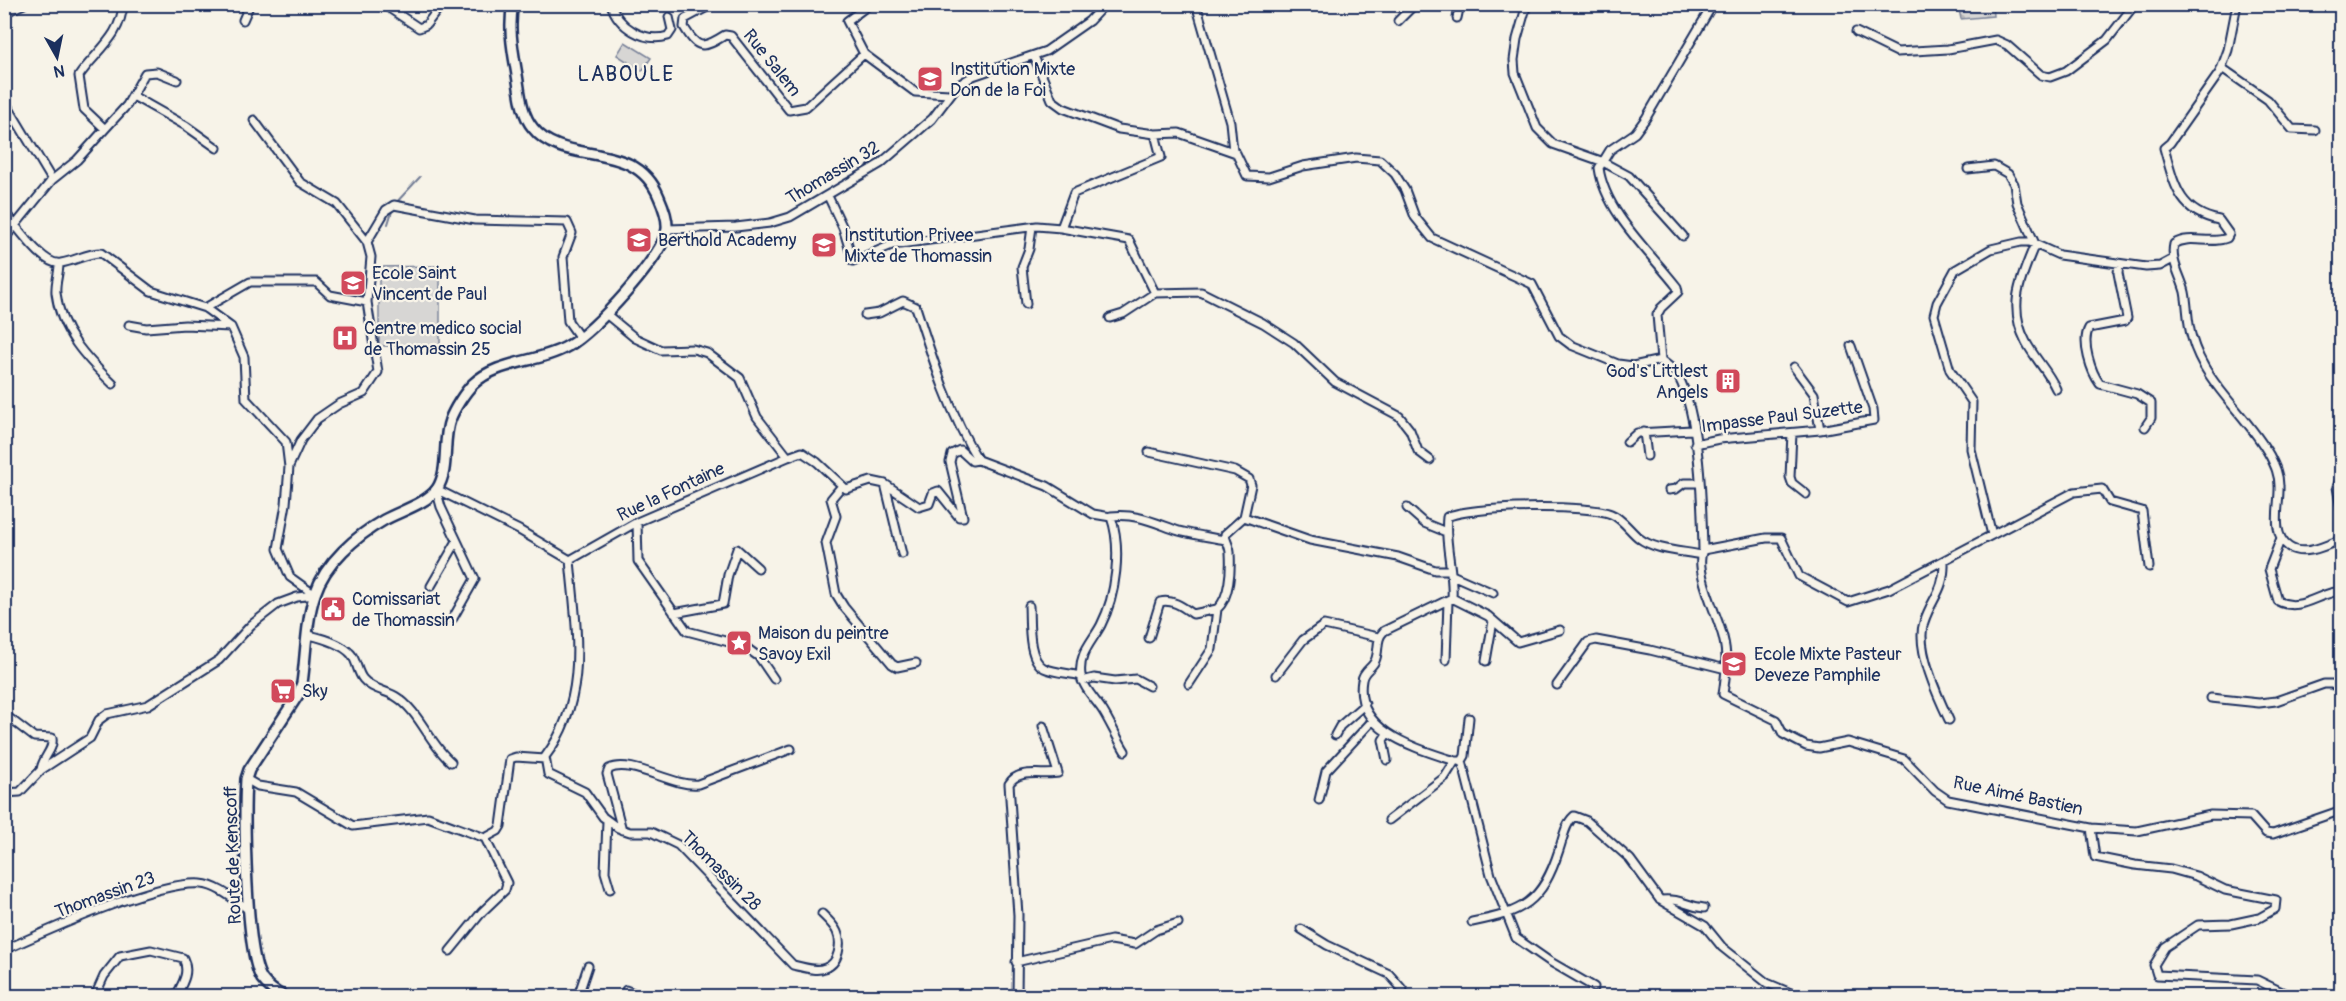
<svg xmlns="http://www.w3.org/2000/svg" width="2346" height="1001" viewBox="0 0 2346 1001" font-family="Pangolin,sans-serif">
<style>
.cemetery{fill:url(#cemetery-stones);stroke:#798299;stroke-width:1.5}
.garden{fill:#d7d6d4;stroke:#798299;stroke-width:1.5}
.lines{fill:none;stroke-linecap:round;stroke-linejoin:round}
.stream{stroke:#727c95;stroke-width:2}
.minor-casing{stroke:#1b2f5e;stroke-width:11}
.major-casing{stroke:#1b2f5e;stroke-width:14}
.minor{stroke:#f7f3e8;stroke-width:7}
.major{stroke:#f7f3e8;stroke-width:9}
.labels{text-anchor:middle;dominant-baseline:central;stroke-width:4.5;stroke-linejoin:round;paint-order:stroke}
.street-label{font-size:18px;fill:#1b2f5e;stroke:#f7f3e8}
.poi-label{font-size:18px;fill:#1b2f5e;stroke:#f7f3e8;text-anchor:start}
.quarter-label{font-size:21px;letter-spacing:1.5px;fill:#1b2f5e;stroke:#f7f3e8}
</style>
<defs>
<pattern id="cemetery-stones" width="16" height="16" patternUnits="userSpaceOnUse" patternTransform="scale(1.5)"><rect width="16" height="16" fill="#d7d6d4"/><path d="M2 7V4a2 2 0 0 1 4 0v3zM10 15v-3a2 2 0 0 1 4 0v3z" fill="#b8b8b8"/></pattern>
</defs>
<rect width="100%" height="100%" fill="#f7f3e8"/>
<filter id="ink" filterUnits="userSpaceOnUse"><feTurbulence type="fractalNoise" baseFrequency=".0167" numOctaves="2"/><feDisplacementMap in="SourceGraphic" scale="12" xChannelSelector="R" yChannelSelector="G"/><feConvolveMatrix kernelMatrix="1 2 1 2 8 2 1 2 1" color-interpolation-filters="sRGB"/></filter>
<g filter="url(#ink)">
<path class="cemetery" d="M1958,5h34l1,11 -32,3z"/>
<path class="garden" d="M625,42l26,16 -9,13 -25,-16z
M440,266v80h-61v-79z"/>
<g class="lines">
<path class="stream" d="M388,224l6,-19 26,-28"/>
<g class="minor-casing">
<path id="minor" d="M383,4l36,24 7,-3 16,-21
M611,4c7,23 33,39 57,32l4,-6 -3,-13
M713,4l-28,15 -1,8c14,23 19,22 41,8l6,1 58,74 17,-3 58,-53
M870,4l-23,17 17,33 51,38 34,2
M1196,4l34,118 3,29
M1527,4l-10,35 -3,21 1,13 22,55 16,16 48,17 28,15 54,60
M2237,4l-9,46 -8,22 -50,71 -6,5c10,35 14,64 55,72l10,14 -2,4c-17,7 -37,-4 -53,6 -4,17 7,32 11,48 3,15 2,31 7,46 13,47 55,76 78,118 5,10 9,18 9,30 1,18 -9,48 10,61 15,10 38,-2 53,-8
M4,13l20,-9
M1457,18l3,-14
M243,20l7,-16
M1398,21l17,-17
M1856,32l41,20 51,-3 48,-9 11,5 34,30 9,2 16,-6 41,-31 28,-36
M1034,56l18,44 11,8 56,21 36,5 24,-1 57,20 11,23 22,1 34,-11 53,-8 24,2 15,14 10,16 10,27 17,21 100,46 27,52 12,9 47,19 15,2 28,-6c6,5 13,9 17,16 22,40 24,127 25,174 -10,19 15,66 20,87 5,19 3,37 0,57l53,26 7,14 23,12 13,2 29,-6 56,17 31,32 13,9 143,28 4,29 40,8 36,4 25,7 29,14 51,10 -1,9 -16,9 -28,6 -33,1 -33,22 -11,18 3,10 100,5 33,16
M2222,68l46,32 24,29 23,1
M133,96l53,30 31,22
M4,100l48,80 -48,59
M254,120l46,62 37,22 30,38 4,15 -4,45 11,70 -14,21 -25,11 -22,15 -16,21 -11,24
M105,129l22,-24 18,-32 12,-1 20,8
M1968,169l26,-3 14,8 6,10 3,19 18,41c-14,34 -28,62 -9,98 9,17 22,29 30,47
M52,180l25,-20 28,-31 -21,-20 -5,-33c17,-25 42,-39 44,-72
M828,196l15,32 10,33 39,-16 145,-19 24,2 68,12 26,53 -32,21 -13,4
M4,212c12,12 39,55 57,51 14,-2 26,-10 40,-10l50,38 54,17 26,19 13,30 2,42 40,43 3,25 -3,37 -8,45 12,28 25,18
M1061,228l13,-35 87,-36 -6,-23
M667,229l69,-2 34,-4 20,-6 90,-53 52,-45 25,-33 16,-10 73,-25 43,-30 16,-17
M367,242l19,-32 8,-5 81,15 92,2 5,11 -9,24 5,64 12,17
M59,264c0,10 -4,19 -3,29 4,38 31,66 57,91
M2119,264l-1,9 9,45 -2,3 -36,7c-8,14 2,44 11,56l37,10 14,9v15l-6,9
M1155,293l46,-1 62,31 31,20 41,39 64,34 11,14 8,21 12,9
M1026,304l-4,-37 7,-18 3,-22
M205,308l45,-26h66l14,13 37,7
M606,314l29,24 26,12 32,-1 14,4 33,25 17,39 31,40 14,-5 15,10 29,27 25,-8 14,3 17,70
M865,315l14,-2 24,-12 13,6c17,53 33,105 62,153
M129,325l17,3 39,-3 46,2
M1661,360l-4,-45 4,-7 17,-16 -1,-5c-27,-35 -72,-75 -78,-119l11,-18 25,-17 11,-15 67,-114
M1794,367l20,27 6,36
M1644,432l3,24
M1792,433l-2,44 2,6 14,11
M1627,442l10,-9 55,-3
M1695,444l24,-5 101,-9 54,-10 -1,-11 -22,-63
M1149,452l86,19 14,8 2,6 -7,32 -19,17c0,6 5,12 5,19 1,16 0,45 -13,56l-5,40 -23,35
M2342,475l-5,12 5,27
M885,484l34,23 10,-3 4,-11 5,-2 21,26h4l-13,-55 2,-8 8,-4 12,11 6,-1 69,26 46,28 18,3c11,31 5,79 -10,108 -9,17 -23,29 -20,50 2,13 15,25 22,36 8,13 14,27 22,40
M841,487l-10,12 5,17 -10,27 10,51 8,13 48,57 5,3 19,-4
M436,489l83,41 51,30c6,69 20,138 -25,197l3,17 37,18 18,25 15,11 12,4h21l27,13 115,120c10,2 22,7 32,3 14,-4 17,-25 12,-36 -3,-7 -10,-13 -15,-18
M436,489l5,18 34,72 -22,39
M1669,490l7,-1 8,-6h16
M1407,508l17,15 22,9
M1111,516c26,-3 44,7 68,15 15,4 31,6 46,9
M1244,517l66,23 88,17 37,13h15
M637,522l1,39 49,70 57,15 15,11 15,22
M1992,535l-21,-86 1,-47 -22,-32 -16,-55 3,-12 18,-33 36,-21 30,-7h9l29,13 87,12 14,-1 13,-7
M2281,538l-12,31 9,32c23,12 40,-9 64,-10
M1703,550l63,-12h15l18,38 49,26 41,-13 185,-97 28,-3 8,13 32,9 7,56
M570,560l67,-38 151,-65
M1944,561c1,30 -12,36 -20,61 -9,26 14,75 25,98
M1452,575l41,18
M431,586l26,-45
M1452,598l-68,33c-9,9 -4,19 -9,30 -3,7 -12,10 -13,19 -9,52 57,69 93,81h7l3,-5 4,-38
M1029,606c1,16 -2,53 15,62 11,5 26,5 37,8
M674,613l49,-9 5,-29 9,-26 21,19
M1560,630l-42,12 -30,-26 -36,-18c2,-27 -8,-54 -5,-81 22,-11 142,-13 164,-3 11,4 19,17 28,24 15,12 43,13 62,17
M309,635c13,3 33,9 42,19 6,7 6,18 12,25 8,10 21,11 32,17 25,15 34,48 56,66
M1149,638l11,-36c13,-3 23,5 33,12l24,-5
M1446,660l2,-59
M1486,661l7,-40
M1276,675l27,-35 21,-15 54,12
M1082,681l12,-3 21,3 21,-2 13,7
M1557,685l31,-43 8,-2 54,10 76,19
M2211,698l48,5 17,-2 48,-17h8l10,6
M4,714l30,23 18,1c2,13 -10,19 -11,32l49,-32 9,-18 8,-6 41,-9 71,-45 32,-35 27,-21 19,-7 18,-2
M1335,735l5,-9 25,-22
M1387,760l-4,-20 4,-6
M1462,761l29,114 25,63 33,23 45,26
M246,779l12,7 38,6 57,34 75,-9 57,21 22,45 -2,7 -23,22 -32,39
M4,793l16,-1 21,-22
M1319,800l7,-29 47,-51
M1389,820l56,-43 10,-16
M607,821l-2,51 5,17
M2091,828l46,3 74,-16 40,1 15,17 7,1 69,-24
M622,830l-15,-56 2,-5c23,-11 63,18 89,15l93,-35
M485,838l13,-7 3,-5 9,-67 6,-2 29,2
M1660,900c23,-2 24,6 44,8
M1472,922c51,-10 70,-19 87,-72 4,-11 6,-26 15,-34l13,5 43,38 30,41 45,26 17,21 45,36 31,13
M1301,929l26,16 62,29 14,16v6
M4,950c45,-20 151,-69 197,-66 17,1 35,17 48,26
M1016,962l95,-22 24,4 21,-14 22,-7
M626,990l15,6
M95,996l9,-20 16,-20 31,-6 32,8c7,14 0,25 -7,38
M578,996l10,-30
M1017,996l1,-81 -9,-131c9,-16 33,-8 49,-11l-15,-47
M1222,996l12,-2 6,2"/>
</g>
<g class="major-casing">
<path id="major" d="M283,996c-7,-3 -16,-10 -21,-17 -17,-25 -18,-165 -16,-200l3,-9 49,-75 4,-12c4,-27 4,-63 13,-89 10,-31 41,-58 69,-74 16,-9 42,-16 53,-31 13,-20 5,-48 13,-69 4,-11 15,-28 23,-36 25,-24 66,-21 95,-38 25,-13 96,-90 99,-117 1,-11 -4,-23 -8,-32 -24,-60 -95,-29 -126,-69 -12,-14 -13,-36 -16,-53 -4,-24 -9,-47 -4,-71"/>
</g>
<use href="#minor" class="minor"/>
<use href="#major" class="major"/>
</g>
</g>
<defs>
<g id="school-square" transform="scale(1.35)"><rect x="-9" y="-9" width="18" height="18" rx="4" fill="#d1495b" stroke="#f7f3e8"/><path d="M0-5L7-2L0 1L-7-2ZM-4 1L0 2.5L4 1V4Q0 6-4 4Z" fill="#fff"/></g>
<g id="hospital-square" transform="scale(1.35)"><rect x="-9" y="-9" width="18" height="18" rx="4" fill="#d1495b" stroke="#f7f3e8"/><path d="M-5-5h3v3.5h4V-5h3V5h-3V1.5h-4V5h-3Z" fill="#fff"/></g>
<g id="building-square" transform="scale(1.35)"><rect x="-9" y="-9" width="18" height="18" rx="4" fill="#d1495b" stroke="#f7f3e8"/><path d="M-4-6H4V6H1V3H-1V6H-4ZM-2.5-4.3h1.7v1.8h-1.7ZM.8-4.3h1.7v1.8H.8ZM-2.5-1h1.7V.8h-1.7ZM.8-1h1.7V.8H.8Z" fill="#fff"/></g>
<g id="civic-square" transform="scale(1.35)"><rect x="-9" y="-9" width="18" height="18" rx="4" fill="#d1495b" stroke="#f7f3e8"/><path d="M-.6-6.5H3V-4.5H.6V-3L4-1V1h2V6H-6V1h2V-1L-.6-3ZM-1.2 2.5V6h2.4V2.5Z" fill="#fff"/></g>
<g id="sight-square" transform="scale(1.35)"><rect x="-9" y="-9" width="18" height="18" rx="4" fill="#d1495b" stroke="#f7f3e8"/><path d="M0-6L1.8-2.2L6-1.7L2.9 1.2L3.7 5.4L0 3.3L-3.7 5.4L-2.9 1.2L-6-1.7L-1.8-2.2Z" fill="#fff"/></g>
<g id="supermarket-square" transform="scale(1.35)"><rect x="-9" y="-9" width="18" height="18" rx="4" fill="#d1495b" stroke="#f7f3e8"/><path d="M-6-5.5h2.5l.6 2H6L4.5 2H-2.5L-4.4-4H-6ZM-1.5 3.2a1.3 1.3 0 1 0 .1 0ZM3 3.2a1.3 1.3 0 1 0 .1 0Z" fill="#fff"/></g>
</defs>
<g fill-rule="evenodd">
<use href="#school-square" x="930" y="79"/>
<use href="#school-square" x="639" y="240"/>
<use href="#school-square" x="824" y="245"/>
<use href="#school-square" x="353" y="283"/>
<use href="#hospital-square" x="345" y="338"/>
<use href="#building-square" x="1728" y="381"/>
<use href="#civic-square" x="333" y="609"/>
<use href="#sight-square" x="739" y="643"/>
<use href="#school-square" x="1734" y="664"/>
<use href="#supermarket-square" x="283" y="691"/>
</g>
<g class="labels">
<g class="street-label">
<text transform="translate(772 63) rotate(51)">Rue Salem</text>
<text transform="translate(833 173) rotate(-31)">Thomassin 32</text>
<text transform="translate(1782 417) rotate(-7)">Impasse Paul Suzette</text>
<text transform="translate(671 492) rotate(-25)">Rue la Fontaine</text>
<text transform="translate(2018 796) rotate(12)">Rue Aimé Bastien</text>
<text transform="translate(233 855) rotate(-92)">Route de Kenscoff</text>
<text transform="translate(721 871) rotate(45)">Thomassin 28</text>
<text transform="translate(105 895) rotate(-20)">Thomassin 23</text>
</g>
<g class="poi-label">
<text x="950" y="69">Institution Mixte<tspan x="950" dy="21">Don de la Foi</tspan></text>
<text x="844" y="235">Institution Privee<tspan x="844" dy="21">Mixte de Thomassin</tspan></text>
<text x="658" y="240">Berthold Academy</text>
<text x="372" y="273">Ecole Saint<tspan x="372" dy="21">Vincent de Paul</tspan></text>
<text x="364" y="328">Centre medico social<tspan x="364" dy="21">de Thomassin 25</tspan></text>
<text x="1708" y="371" text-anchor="end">God's Littlest<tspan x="1708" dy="21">Angels</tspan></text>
<text x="352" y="599">Comissariat<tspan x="352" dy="21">de Thomassin</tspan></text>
<text x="758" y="633">Maison du peintre<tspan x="758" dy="21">Savoy Exil</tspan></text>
<text x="1754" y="654">Ecole Mixte Pasteur<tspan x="1754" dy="21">Deveze Pamphile</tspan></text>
<text x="302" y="691">Sky</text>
</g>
<g class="quarter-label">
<text x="626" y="74">LABOULE</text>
</g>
</g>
<rect width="2346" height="1001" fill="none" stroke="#f7f3e8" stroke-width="24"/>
<rect x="12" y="12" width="2322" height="977" fill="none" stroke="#1b2f5e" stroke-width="2" filter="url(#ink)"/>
<g transform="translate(57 57) rotate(171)" stroke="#f7f3e8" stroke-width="4.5" paint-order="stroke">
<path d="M0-4.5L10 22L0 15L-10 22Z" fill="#1b2f5e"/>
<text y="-9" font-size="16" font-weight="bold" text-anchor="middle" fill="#1b2f5e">N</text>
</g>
</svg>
